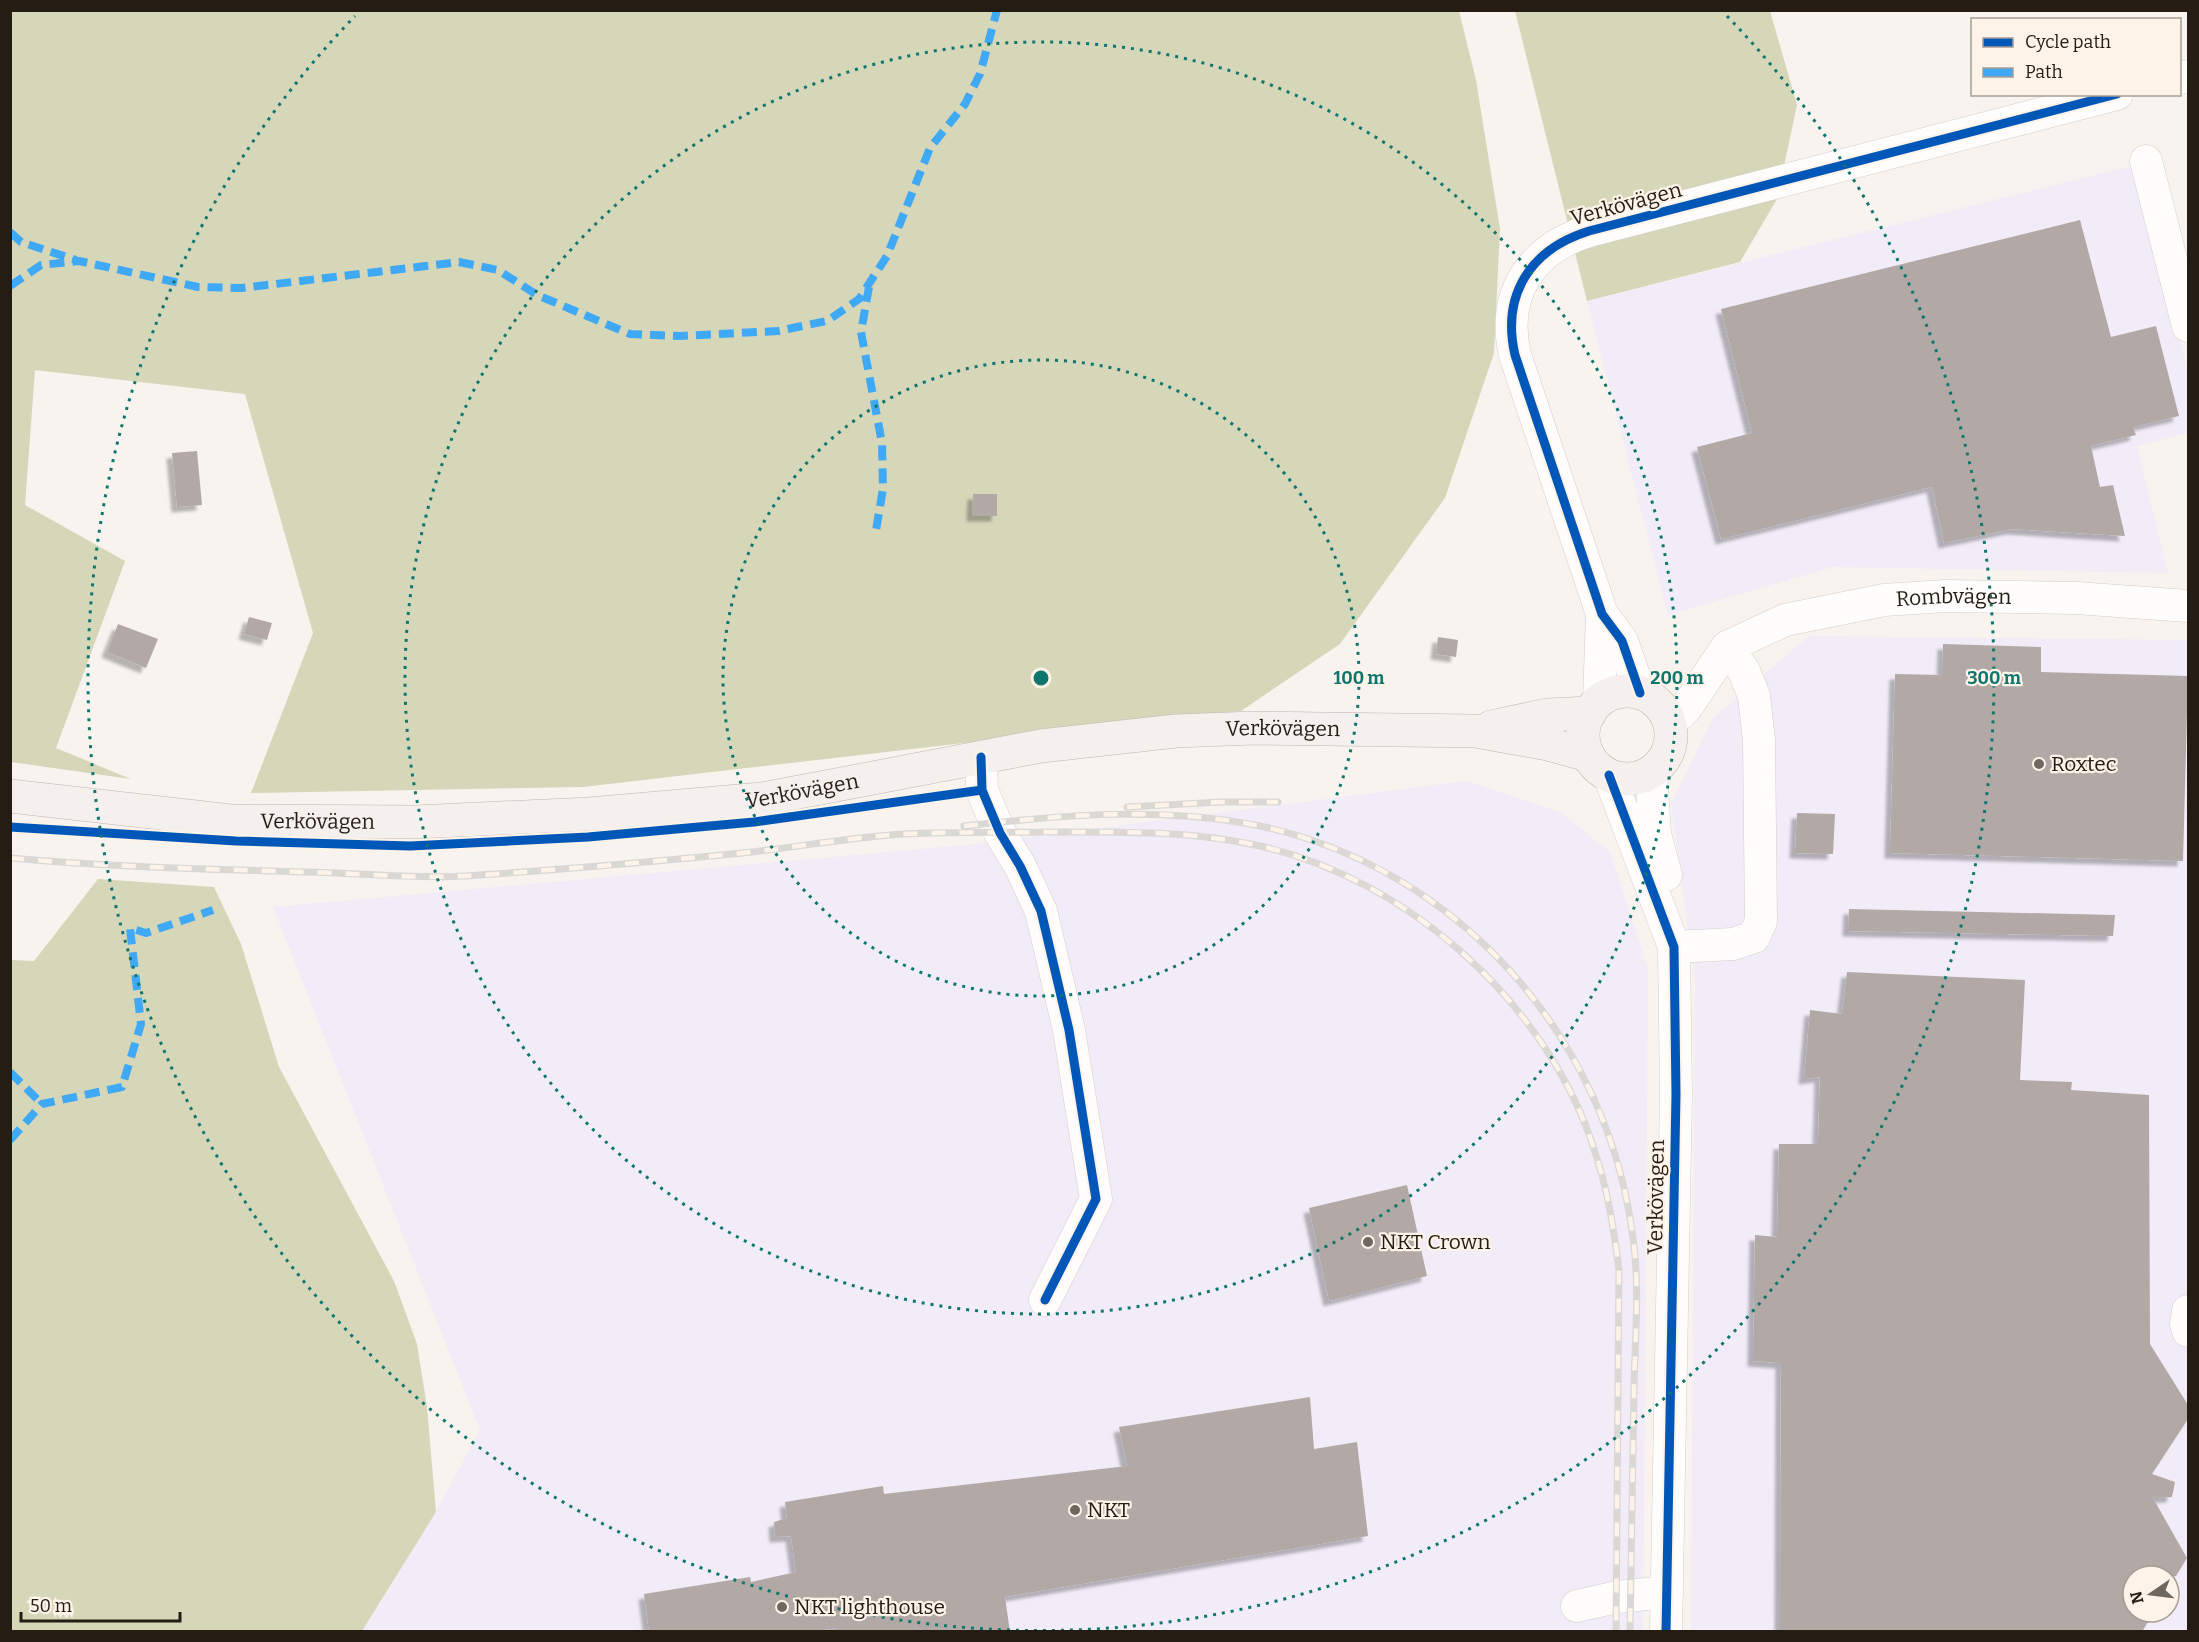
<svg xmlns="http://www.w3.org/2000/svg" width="2199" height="1642" viewBox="0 0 2199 1642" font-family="Bitter,serif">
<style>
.industrial{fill:#f1ecf7;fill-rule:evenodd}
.forest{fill:#d6d6b9}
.building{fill:#b2a9a6;filter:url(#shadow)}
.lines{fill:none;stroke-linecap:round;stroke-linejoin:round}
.minor-casing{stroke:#d5cec8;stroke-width:33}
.major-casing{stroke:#c2b4b0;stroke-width:34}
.minor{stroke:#fefdfc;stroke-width:32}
.major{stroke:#f5efed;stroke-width:33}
.rail-casing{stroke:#d9d8d5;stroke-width:7}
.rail{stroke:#fdf3e9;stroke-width:4.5;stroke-dasharray:14;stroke-linecap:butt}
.quiet{stroke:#3fa9f5;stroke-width:8;stroke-dasharray:15 8;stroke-linecap:butt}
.cycleway-casing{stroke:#fdf3e9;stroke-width:13}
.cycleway{stroke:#0057b8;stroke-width:9}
.ring{fill:none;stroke:#0f766e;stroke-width:3;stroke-dasharray:3 6}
.poi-dot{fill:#6f6860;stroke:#fdf3e9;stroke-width:2}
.labels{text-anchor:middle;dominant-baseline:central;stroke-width:4.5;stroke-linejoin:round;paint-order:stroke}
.street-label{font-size:21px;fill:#251d14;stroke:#fdf3e9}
.poi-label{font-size:21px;fill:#251d14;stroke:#fdf3e9;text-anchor:start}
.centre{fill:#0f766e;stroke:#fdf3e9;stroke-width:3}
.ring-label{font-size:18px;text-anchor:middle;font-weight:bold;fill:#0f766e;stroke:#fdf3e9;stroke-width:4.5;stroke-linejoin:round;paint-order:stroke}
</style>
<defs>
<filter id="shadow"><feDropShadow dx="-5.5" dy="5.5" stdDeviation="1.5" flood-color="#0004"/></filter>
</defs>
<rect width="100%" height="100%" fill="#f8f3ee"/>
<path class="industrial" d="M2135,165l53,206v62l-51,13 31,127 -335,-6 -165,48 -81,-314z
M1809,636l379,4v991h-497l4,-651 -24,-176 42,-86zM2133,1576h36v36h-36z
M1466,781l94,31 50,40 38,117 -5,662h-1281l74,-119 44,-82 -207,-523 703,-63z"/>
<path class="forest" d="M11,11h1448l17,69 24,149 -6,124 -49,145 -105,146 -99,67 -658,76 -332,6 62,-160 -68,-239 -210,-24 -10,135 100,56 -69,187 75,31 -120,-17z
M1515,11h255l27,94 -20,94 -37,63 -153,39z
M98,879l116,8 27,57 38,123 115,214 23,63 10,63 9,105 -74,119h-351v-671l23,1z"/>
<path class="building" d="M2080,220l31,117 45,-11 23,90 -46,11 3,8 -45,11 9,41 13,-2 12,51 -113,-7 -68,14 -12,-56 -211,52 -24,-92 55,-14 -31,-124z
M197,451l5,54 -25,2 -5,-54z
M973,494h24v22h-25z
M249,617l23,6 -5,17 -23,-6z
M118,624l40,15 -12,29 -39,-16z
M1438,637l20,3 -2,17 -20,-3z
M1943,644l98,3v25l147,4 -5,185 -293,-8 5,-179 47,1z
M1797,813l38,1 -2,40 -38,-1z
M1849,909l266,6 -2,21 -265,-5z
M1847,972l178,8 -5,100 52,2 -1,8 78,5 1,249 38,61v14l-36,55 23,8 -3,15 -19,1 34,60 -11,18h-43v36h21l-11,18 -363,2 1,-269 -28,-2 2,-126 22,2 2,-93h39l2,-67 -16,2 6,-69 32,4z
M1407,1185l20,91 -98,25 -20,-93z
M1310,1397l4,52 43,-7 11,94 -363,61 5,35h-174l-1,-4 -21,4h-165l-5,-38 106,-17 1,5 45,-10 -5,-36 -16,1 -1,-15 13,-4 -2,-16 98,-16 1,8 243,-28 -8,-39z"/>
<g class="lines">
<g class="minor-casing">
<g id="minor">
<path d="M2180,78l8,-2"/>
<path d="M2146,161l42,165"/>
<path d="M1640,693l-18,-52 -20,-27 -87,-259c-14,-61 16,-106 74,-124l528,-137"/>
<path d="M1599,701l3,-87"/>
<path id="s1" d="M1670,723l16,-15 41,-61 58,-27 99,-20 61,-4 131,2 112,8"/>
<path d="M981,757l1,33 18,43 20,33 21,45 28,119 27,169 -51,101"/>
<path d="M1651,772l4,62 11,41"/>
<path d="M1609,775l65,172 2,147 -10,538"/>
<path d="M1674,947l59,-3 21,-7 7,-16 -2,-181 -5,-44 -10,-25 -17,-24"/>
<path d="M2188,1311l-2,13 2,7"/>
<path d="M1577,1606l40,-9 50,-5"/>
</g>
</g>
<g class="major-casing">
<g id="major">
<circle cx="1627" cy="735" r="44"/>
<path d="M1491,727l56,-12 43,-2"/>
<path id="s2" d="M10,796l221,25 184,1 174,-8 173,-15 279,-53 135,-15 78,-3 221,3 73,13 40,11"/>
</g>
</g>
<use href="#minor" class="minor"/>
<use href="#major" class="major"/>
<g class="rail-casing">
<path id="rail" d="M1127,807l95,-5h56
M964,826c98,-11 199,-20 296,0 199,42 348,212 373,412 7,49 2,100 1,148 -1,82 -3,164 -4,246
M10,858c99,9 198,11 297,14 52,1 106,7 158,4 92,-6 185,-14 277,-23 49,-5 98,-14 148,-18 52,-4 105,-2 157,-3 74,0 140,-2 213,14 150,34 289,159 335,306 13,39 19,78 24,118l-3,362"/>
</g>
<use href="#rail" class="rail"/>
<path class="quiet" d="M10,232l11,10 55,18
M10,286l31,-21 38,-4 119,26 44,1 217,-26 39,8 39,25 93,39 50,2 98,-5 49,-10 32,-22 28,-43 43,-108 35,-44 15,-30 17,-64
M869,287l-8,45 21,111 1,46 -8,47
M10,1072l32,32
M10,1140l32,-36 80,-17 19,-63 -11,-96 16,5 67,-23"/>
<g class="cycleway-casing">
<path id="cycleway" d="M1640,693l-18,-52 -20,-27 -87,-259c-14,-61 16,-106 74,-124l528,-137
M981,757l1,33 18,43 20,33 21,45 28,119 27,169 -51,101
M1609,775l65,172 2,147 -10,538
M10,827l226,14 174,5 178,-9 166,-15 228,-32"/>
</g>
<use href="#cycleway" class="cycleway"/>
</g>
<g class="ring">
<circle cx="1041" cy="678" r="318"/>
<circle cx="1041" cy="678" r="636"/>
<path d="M1727 16A953 953 0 1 1 355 16"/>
</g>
<g class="poi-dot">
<circle cx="2039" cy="764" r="6"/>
<circle cx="1368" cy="1242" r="6"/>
<circle cx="1075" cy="1510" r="6"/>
<circle cx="782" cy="1607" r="6"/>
</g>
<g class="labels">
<g class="street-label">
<text transform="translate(1626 204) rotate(-15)">Verkövägen</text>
<text stroke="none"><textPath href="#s1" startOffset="330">Rombvägen</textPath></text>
<text stroke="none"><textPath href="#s2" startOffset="1281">Verkövägen</textPath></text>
<text stroke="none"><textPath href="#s2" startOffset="795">Verkövägen</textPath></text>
<text stroke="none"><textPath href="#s2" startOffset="309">Verkövägen</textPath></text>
<text transform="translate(1656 1197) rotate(-89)">Verkövägen</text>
</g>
<g class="poi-label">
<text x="2051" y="764">Roxtec</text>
<text x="1380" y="1242">NKT Crown</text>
<text x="1087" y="1510">NKT</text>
<text x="794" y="1607">NKT lighthouse</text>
</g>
</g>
<circle cx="1041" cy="678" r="9" class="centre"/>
<g class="ring-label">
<text x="1359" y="684">100 m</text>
<text x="1677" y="684">200 m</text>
<text x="1994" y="684">300 m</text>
</g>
<rect width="2199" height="1642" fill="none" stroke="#251d14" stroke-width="24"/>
<rect x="1971" y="18" width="210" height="78" fill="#fdf3e9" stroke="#a79d94" stroke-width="1.5"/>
<rect x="1983" y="38" width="30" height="9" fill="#0057b8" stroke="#a79d94" stroke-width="1.5"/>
<text x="2025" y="48" font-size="18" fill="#251d14">Cycle path</text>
<rect x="1983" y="68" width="30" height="9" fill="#3fa9f5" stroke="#a79d94" stroke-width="1.5"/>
<text x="2025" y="78" font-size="18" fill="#251d14">Path</text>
<g transform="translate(2151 1594) rotate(256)"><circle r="28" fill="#fdf3e9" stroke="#a79d94" stroke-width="1.5"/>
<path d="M0-4.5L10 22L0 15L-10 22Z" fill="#6f6860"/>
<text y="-9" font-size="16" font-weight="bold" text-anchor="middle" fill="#251d14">N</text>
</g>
<path d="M21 1612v9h159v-9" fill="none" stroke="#251d14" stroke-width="3"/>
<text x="30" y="1612" font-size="18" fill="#251d14" stroke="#fdf3e9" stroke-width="4.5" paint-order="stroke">50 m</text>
</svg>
